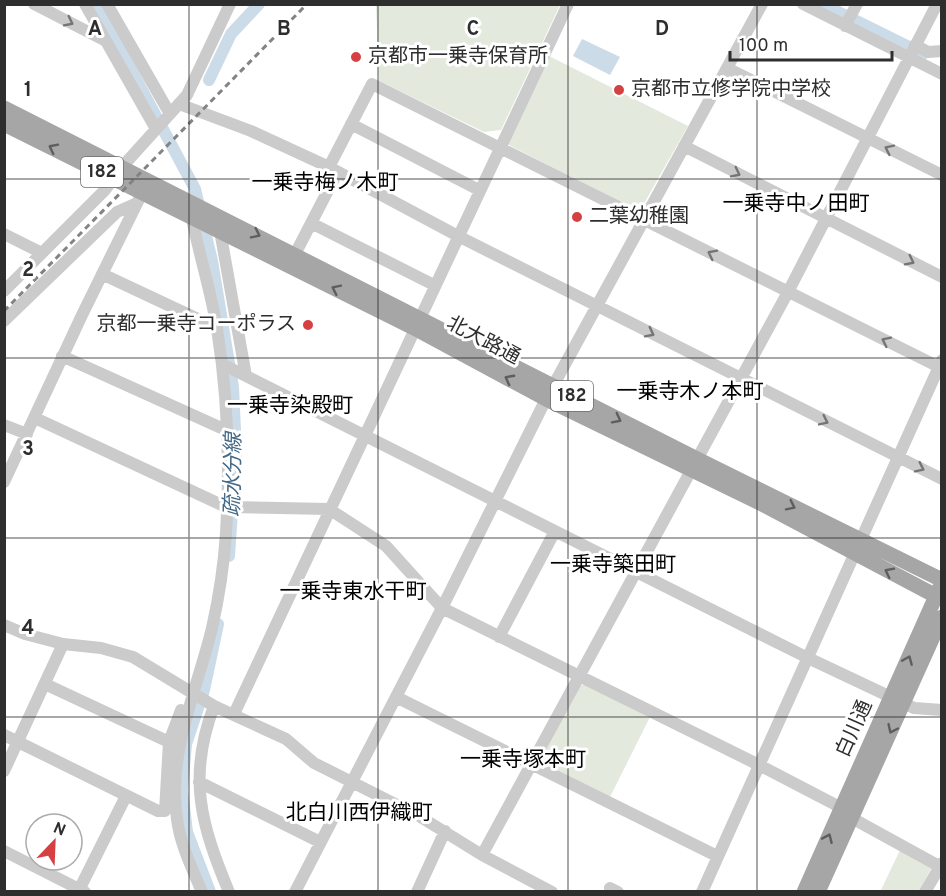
<svg xmlns="http://www.w3.org/2000/svg" width="946" height="896" viewBox="0 0 946 896" font-family="Overpass,'Noto Sans JP',sans-serif">
<style>
.green{fill:#e3eadd}
.water{fill:#cbdbe8}
.lines{fill:none;stroke-linecap:round;stroke-linejoin:round}
.canal{stroke:#cbdbe8;stroke-width:12}
.minor{stroke:#cbcbcb;stroke-width:12}
.major{stroke:#a6a6a6;stroke-width:15}
.rail{stroke:#838383;stroke-width:3;stroke-dasharray:6 4.5;stroke-linecap:butt}
.oneway{stroke:#757575}
.oneway2{stroke:#5e5e5e}
.grid{fill:none;stroke:#2e2e2e;stroke-width:1.5;stroke-opacity:0.55}
.poi-dot{fill:#d54043;stroke:#fff;stroke-width:2}
.labels{text-anchor:middle;dominant-baseline:central;stroke-width:6;stroke-linejoin:round;paint-order:stroke}
.shield{fill:#fff;stroke:#6d6d6d;stroke-width:1.5}
.shield-label{font-size:18px;font-weight:bold;fill:#2e2e2e}
.poi-label{font-size:20px;fill:#2e2e2e;stroke:#fff;text-anchor:start}
.street-label{font-size:20px;fill:#2e2e2e;stroke:#fff}
.neighbourhood-label{font-size:21px;fill:#000;stroke:#fff}
.water-label{font-size:21px;font-style:italic;fill:#446a88;stroke:#fff}
.grid-label{font-size:20px;text-anchor:middle;font-weight:bold;fill:#2e2e2e;stroke:#fff;stroke-width:6;stroke-linejoin:round;paint-order:stroke}
</style>
<rect width="100%" height="100%" fill="#fff"/>
<path class="green" d="M376,5v-1l184,1 -59,125 -17,2 -105,-51z
M547,55l141,71 -46,81 -7,3 -126,-65 -1,-6z
M587,684l63,33 -41,82 -68,-33 -2,-9 40,-71z
M901,848l31,19 -13,24 -39,1z"/>
<path class="water" d="M582,39l38,18 -10,18 -37,-19z"/>
<g class="lines">
<path class="canal" d="M96,4l99,185 17,72 21,126 3,65 -7,104
M822,4l101,50
M209,80l22,-46 28,-30
M210,892l-23,-60 -5,-42 4,-46 18,-54 14,-66"/>
<path class="minor" d="M34,4l70,36
M85,4l71,125
M107,4l63,110
M803,4l139,70
M845,26l12,-22
M915,45l13,7 14,-1
M727,68l215,107
M179,104l72,27 78,36
M351,124l128,66
M684,146l258,131
M191,213c7,39 20,77 26,116 11,67 13,136 9,204 -2,31 -7,64 -14,95 -15,62 -45,125 -35,191 3,25 15,49 25,73
M311,223l123,62
M219,225l27,151
M4,234l38,19
M291,262l46,-89
M102,274l115,54
M4,291l101,-101 17,-23 65,-72 43,-91
M4,321l113,-109 18,-8
M62,356l166,75
M222,364l584,293 108,51 28,2
M939,367l-567,-283 -43,83 129,69 484,243
M35,418l191,89 103,2 57,37 56,62 317,157 75,39 25,18 80,44
M4,425l23,9
M4,482l78,-167 63,-128
M4,625l21,9 38,10 38,4 32,9 81,49 72,33 28,24 105,53 63,39 70,37
M499,637l56,-106
M45,684l124,58
M396,697l321,159
M214,706c-27,71 -13,119 15,186
M234,714l334,-710
M4,735l154,76h7l4,-69 12,-32
M4,771l59,-127
M199,782l121,60
M4,851l81,41
M482,855l306,-563 149,-288
M610,888l8,4
M78,892l48,-96
M295,892l147,-284 104,-209 216,-395
M417,892l28,-61
M702,892l240,-532
M925,892l17,-29"/>
<path class="major" d="M4,108l693,351 245,121
M4,124l410,204 132,71 216,105 174,92 6,-1
M804,892l136,-305
M818,892l124,-275"/>
<path class="rail" d="M4,311l303,-307"/>
</g>
<defs><path id="oneway-chevron" d="M-2-3.5L2.5 0L-2 3.5" fill="none" stroke-width="1.6" stroke-linecap="round" stroke-linejoin="round" transform="scale(1.5)"/></defs>
<g class="oneway">
<use href="#oneway-chevron" transform="translate(69 22) rotate(27)"/>
<use href="#oneway-chevron" transform="translate(889 149) rotate(-154)"/>
<use href="#oneway-chevron" transform="translate(736 173) rotate(27)"/>
<use href="#oneway-chevron" transform="translate(712 254) rotate(-153)"/>
<use href="#oneway-chevron" transform="translate(910 261) rotate(27)"/>
<use href="#oneway-chevron" transform="translate(650 333) rotate(27)"/>
<use href="#oneway-chevron" transform="translate(886 341) rotate(-154)"/>
<use href="#oneway-chevron" transform="translate(824 421) rotate(26)"/>
<use href="#oneway-chevron" transform="translate(920 468) rotate(26)"/>
</g>
<g class="oneway2">
<use href="#oneway-chevron" transform="translate(53 148) rotate(-153)"/>
<use href="#oneway-chevron" transform="translate(256 234) rotate(26)"/>
<use href="#oneway-chevron" transform="translate(336 289) rotate(-154)"/>
<use href="#oneway-chevron" transform="translate(509 379) rotate(-152)"/>
<use href="#oneway-chevron" transform="translate(617 419) rotate(27)"/>
<use href="#oneway-chevron" transform="translate(791 506) rotate(26)"/>
<use href="#oneway-chevron" transform="translate(889 572) rotate(-153)"/>
<use href="#oneway-chevron" transform="translate(908 660) rotate(-67)"/>
<use href="#oneway-chevron" transform="translate(892 729) rotate(115)"/>
<use href="#oneway-chevron" transform="translate(828 838) rotate(-66)"/>
</g>
<path class="grid" d="M189,4v888M378,4v888M568,4v888M757,4v888M4,179h938M4,358h938M4,538h938M4,717h938"/>
<g class="poi-dot">
<circle cx="356" cy="57" r="6"/>
<circle cx="619" cy="90" r="6"/>
<circle cx="577" cy="217" r="6"/>
<circle cx="308" cy="325" r="6"/>
</g>
<g class="labels">
<g class="shield">
<rect x="81" y="157" width="42" height="30" rx="4.5"/>
<rect x="551" y="381" width="42" height="30" rx="4.5"/>
</g>
<g class="shield-label">
<text x="102" y="172">182</text>
<text x="572" y="396">182</text>
</g>
<g class="poi-label">
<text x="368" y="57">京都市一乗寺保育所</text>
<text x="631" y="90">京都市立修学院中学校</text>
<text x="589" y="217">二葉幼稚園</text>
<text x="296" y="325" text-anchor="end">京都一乗寺コーポラス</text>
</g>
<g class="street-label">
<text transform="translate(483 341) rotate(28)">北大路通</text>
<text transform="translate(855 729) rotate(-66)">白川通</text>
</g>
<g class="neighbourhood-label">
<text x="325" y="183">一乗寺梅ノ木町</text>
<text x="796" y="204">一乗寺中ノ田町</text>
<text x="690" y="392">一乗寺木ノ本町</text>
<text x="290" y="406">一乗寺染殿町</text>
<text x="613" y="565">一乗寺築田町</text>
<text x="353" y="592">一乗寺東水干町</text>
<text x="523" y="760">一乗寺塚本町</text>
<text x="359" y="813">北白川西伊織町</text>
</g>
<g class="water-label">
<text transform="translate(234 475) rotate(-89)">疏水分線</text>
</g>
</g>
<g class="grid-label">
<text x="95" y="35">A</text>
<text x="284" y="35">B</text>
<text x="473" y="35">C</text>
<text x="662" y="35">D</text>
<text x="28" y="96">1</text>
<text x="28" y="276">2</text>
<text x="28" y="455">3</text>
<text x="28" y="634">4</text>
</g>
<rect width="946" height="896" fill="none" stroke="#2e2e2e" stroke-width="12"/>
<g transform="translate(54 842) rotate(23)"><circle r="28" fill="#ffffff" stroke="#ababab" stroke-width="1.5"/>
<path d="M0-4.5L10 22L0 15L-10 22Z" fill="#d54043"/>
<text y="-9" font-size="16" font-weight="bold" text-anchor="middle" fill="#2e2e2e">N</text>
</g>
<path d="M730 51v9h162v-9" fill="none" stroke="#2e2e2e" stroke-width="3"/>
<text x="739" y="51" font-size="18" fill="#2e2e2e" stroke="#ffffff" stroke-width="4.5" paint-order="stroke">100 m</text>
</svg>
